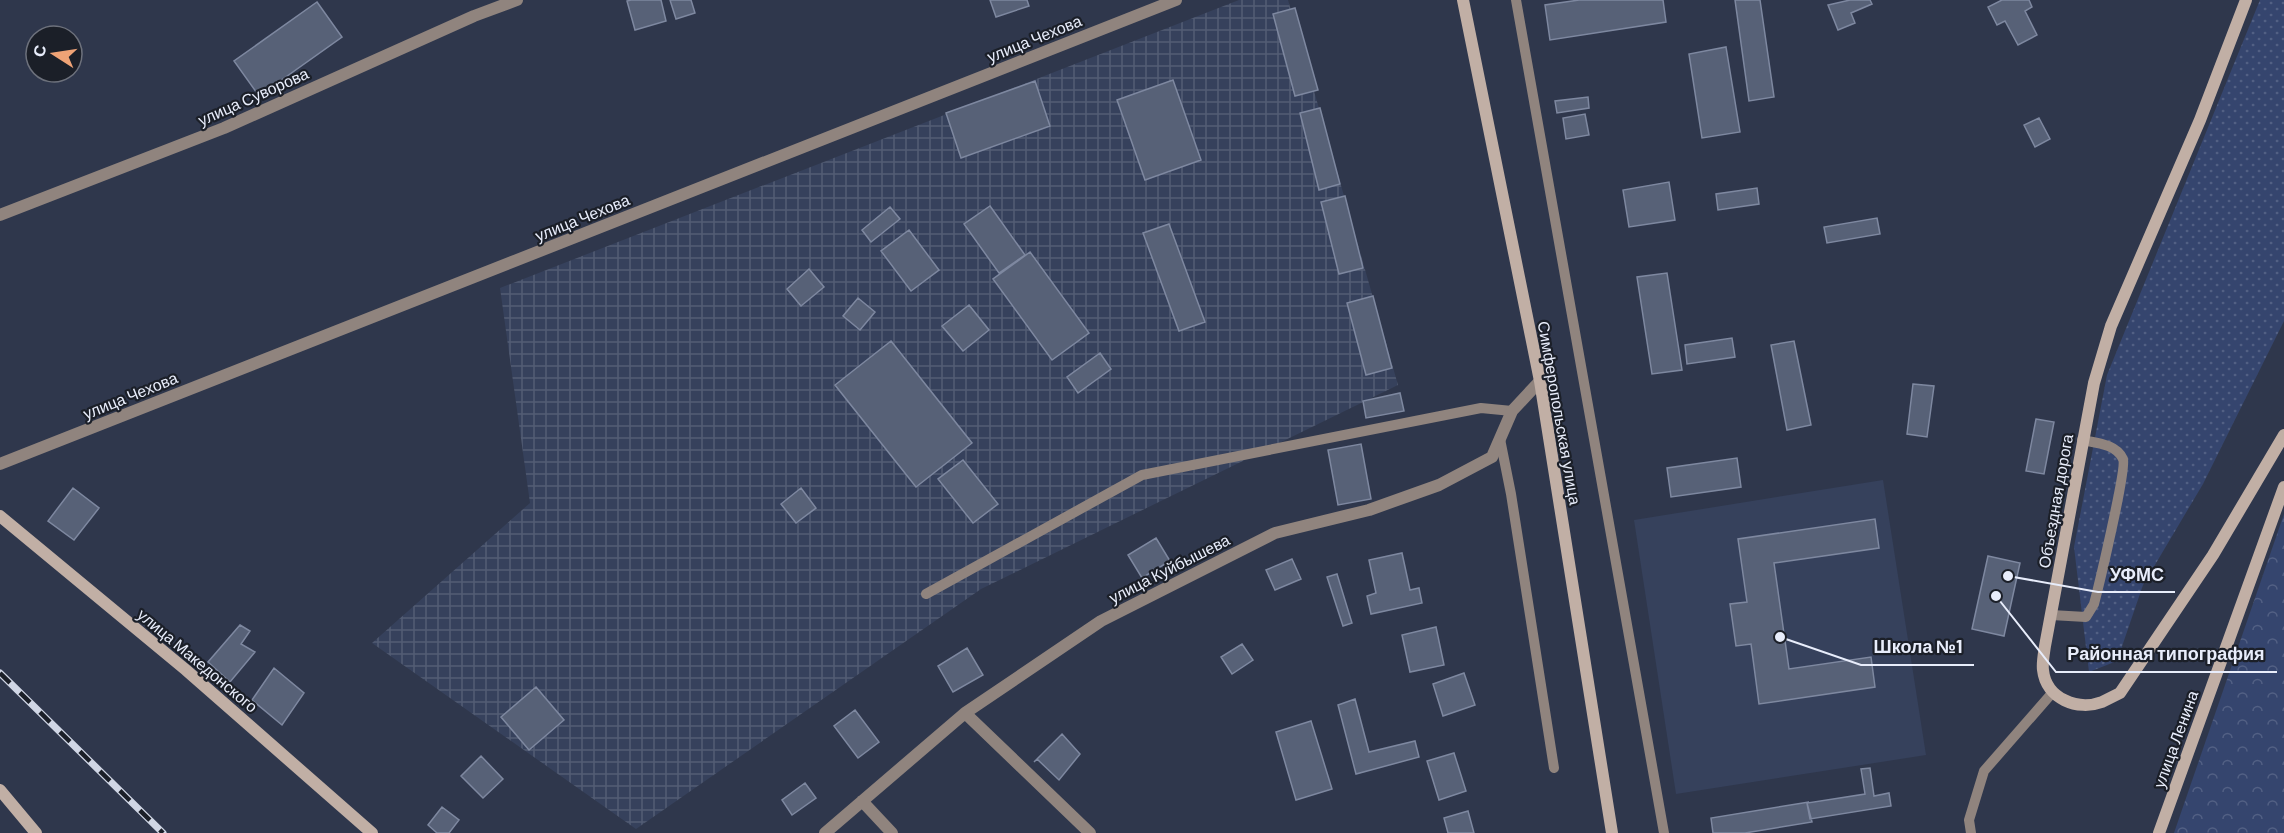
<svg xmlns="http://www.w3.org/2000/svg" width="2284" height="833" viewBox="0 0 2284 833" font-family="Barlow,sans-serif">
<style>
.built{fill:#36415c}
.industrial{fill:url(#industrial-grid)}
.grass{fill:url(#grass-dots)}
.park{fill:url(#park-crowns)}
.building{fill:#576177;stroke:#7e88a0;stroke-width:1.5}
.lines{fill:none;stroke-linecap:round;stroke-linejoin:round}
.service{stroke:#90847e;stroke-width:10}
.minor{stroke:#90847e;stroke-width:12}
.secondary{stroke:#c1afa5;stroke-width:12}
.rail-casing{stroke:#d0d6e5;stroke-width:7}
.rail{stroke:#1b1f28;stroke-width:4.5;stroke-dasharray:14;stroke-linecap:butt}
.labels{text-anchor:middle;dominant-baseline:central;stroke-width:4.5;stroke-linejoin:round;paint-order:stroke}
.street-label{font-size:16px;fill:#e8edfb;stroke:#1b1f28}
.leader{fill:none;stroke:#e8edfb;stroke-width:2}
.callout-dot{fill:#e8edfb;stroke:#1b1f28;stroke-width:2}
.callout-label{font-size:18px;text-anchor:middle;font-weight:bold;fill:#e8edfb;stroke:#1b1f28;stroke-width:4.5;stroke-linejoin:round;paint-order:stroke}
</style>
<defs>
<pattern id="industrial-grid" width="8" height="8" patternUnits="userSpaceOnUse" patternTransform="scale(1.5)"><rect width="8" height="8" fill="#36415c"/><path d="M0 4h8M4 0v8" fill="none" stroke="#535d74"/></pattern>
<pattern id="grass-dots" width="8" height="8" patternUnits="userSpaceOnUse" patternTransform="scale(1.5)"><rect width="8" height="8" fill="#35456e"/><path d="M2 2h.1M6 6h.1" fill="none" stroke="#526084" stroke-width="1.8" stroke-linecap="round"/></pattern>
<pattern id="park-crowns" width="20" height="18" patternUnits="userSpaceOnUse" patternTransform="scale(1.5)"><rect width="20" height="18" fill="#35456e"/><path d="M2 6a3 3 0 1 1 6 0M12 15a3 3 0 1 1 6 0" fill="none" stroke="#526084"/></pattern>
</defs>
<rect width="100%" height="100%" fill="#2f374c"/>
<path class="built" d="M1883,480l43,275 -250,39 -42,-274z"/>
<path class="industrial" d="M1239,0h49l110,385 -417,204 -345,240 -264,-186 158,-140 -30,-215z"/>
<path class="grass" d="M2260,0h24v321l-81,163 -60,101 -26,76 -28,11 -15,-125 33,-172z"/>
<path class="park" d="M2284,514v319h-110z"/>
<path class="building" d="M631,0h30l5,21 -31,9 -8,-29z
M670,0h21l4,13 -19,6z
M990,0h37l2,6 -33,11z
M1579,0h84l3,22 -116,18 -5,-35z
M1735,0h25l14,97 -25,4z
M1850,0h20l2,4 -21,9 4,10 -17,7 -10,-25z
M2002,0h27l3,7 -7,4 12,24 -19,10 -13,-24 -8,4 -9,-18z
M317,2l25,35 -83,59 -25,-35z
M1295,8l23,82 -23,6 -22,-82z
M1726,47l14,85 -38,6 -13,-84z
M1173,80l28,80 -56,20 -28,-80z
M1035,81l15,45 -89,32 -15,-45z
M1588,97l1,11 -32,5 -2,-12z
M1320,108l20,76 -21,6 -19,-77z
M1585,114l4,21 -23,4 -3,-21z
M2039,118l11,21 -15,8 -11,-22z
M1669,182l6,38 -46,7 -6,-37z
M1757,188l2,16 -41,6 -2,-16z
M1345,196l18,72 -24,6 -18,-72z
M990,206l35,49 -26,18 -35,-49z
M890,207l10,12 -29,23 -9,-12z
M1877,218l3,16 -53,9 -3,-16z
M1169,224l36,98 -26,9 -36,-98z
M909,230l30,40 -28,21 -30,-40z
M1030,252l59,81 -37,27 -59,-81z
M809,269l15,18 -23,19 -14,-17z
M1667,273l15,97 -30,4 -15,-97z
M1373,296l19,72 -26,7 -19,-72z
M858,298l17,14 -15,18 -17,-14z
M969,305l20,25 -26,21 -21,-25z
M1732,338l3,19 -48,7 -2,-19z
M891,341l81,102 -56,44 -81,-102z
M1794,341l17,84 -24,5 -16,-85z
M1100,353l11,16 -33,24 -11,-16z
M1913,384l21,2 -7,51 -20,-3z
M1400,393l4,18 -38,7 -3,-17z
M2036,419l18,3 -10,52 -18,-3z
M1361,444l10,55 -33,6 -10,-55z
M1737,458l4,29 -70,10 -4,-29z
M963,460l35,44 -25,19 -35,-44z
M73,488l26,20 -25,32 -26,-19z
M801,488l15,20 -20,15 -15,-19z
M1875,519l4,29 -105,15 15,106 82,-12 4,30 -116,17 -8,-60 -15,2 -6,-42 17,-2 -9,-63z
M1156,538l14,23 -28,17 -14,-23z
M1402,553l8,37 9,-2 3,15 -51,11 -4,-18 9,-3 -7,-33z
M1988,556l32,7 -16,73 -32,-7z
M1292,559l9,20 -26,11 -9,-20z
M1337,574l15,49 -9,3 -16,-49z
M240,625l10,6 -9,13 14,8 -25,30 -22,-20z
M1436,627l8,38 -34,7 -8,-37z
M1242,644l11,16 -21,14 -11,-17z
M967,648l16,27 -30,17 -15,-26z
M274,668l30,25 -22,32 -30,-25z
M1464,673l11,32 -32,11 -10,-32z
M536,687l28,33 -35,30 -28,-33z
M1355,699l14,53 46,-11 4,16 -63,17 -18,-69z
M855,710l24,32 -21,16 -24,-32z
M1311,721l21,68 -36,11 -20,-68z
M1062,734l18,20 -21,26 -22,-21 -3,3z
M1454,753l12,38 -27,9 -12,-39z
M481,756l22,23 -20,19 -22,-22z
M1870,768l4,28 15,-3 2,13 -81,13 -3,-16 58,-9 -4,-25z
M805,783l11,15 -24,17 -10,-15z
M1809,802l-2,1 5,19 -67,11h-32l-2,-15z
M442,807l17,13 -10,13h-12l-9,-8z
M1468,811l6,22h-26l-4,-15z"/>
<g class="lines">
<path class="service" d="M1516,0l148,833
M1500,439l11,55 43,274
M926,594l216,-119 339,-67 31,3
M2051,615l35,2 8,-13c5,-19 33,-136 29,-145 -7,-15 -26,-16 -41,-19
M1971,833l-2,-13 15,-49 69,-79"/>
<path class="minor" d="M0,215l224,-87 250,-112 43,-16
M0,464l1176,-464
M965,713l125,120
M862,801l30,32
M825,833l140,-120 136,-92 174,-88 94,-23 70,-25 53,-28 20,-46 28,-30"/>
<path class="secondary" d="M1463,0l77,381 72,452
M2246,0l-46,120 -89,206 -17,57 -49,263c-1,7 -3,17 -2,24 3,29 35,41 59,32 6,-3 12,-6 18,-9l93,-138 71,-120
M0,516l186,154 186,163
M0,790l36,43
M2159,833l125,-346"/>
<g class="rail-casing">
<path id="rail" d="M0,673l163,160"/>
</g>
<use href="#rail" class="rail"/>
</g>
<g class="labels">
<g class="street-label">
<text transform="translate(1034 38) rotate(-22)">улица Чехова</text>
<text transform="translate(253 96) rotate(-24)">улица Суворова</text>
<text transform="translate(582 217) rotate(-22)">улица Чехова</text>
<text transform="translate(130 395) rotate(-22)">улица Чехова</text>
<text transform="translate(1560 413) rotate(80)">Симферопольская улица</text>
<text transform="translate(2055 501) rotate(-80)">Объездная дорога</text>
<text transform="translate(1169 568) rotate(-27)">улица Куйбышева</text>
<text transform="translate(198 660) rotate(40)">улица Македонского</text>
<text transform="translate(2175 739) rotate(-70)">улица Ленина</text>
</g>
</g>
<path class="leader" d="M2008 576L2098 592H2175M1780 637L1861 665H1974M1996 596L2056 672H2277"/>
<g class="callout-dot">
<circle cx="2008" cy="576" r="6"/>
<circle cx="1780" cy="637" r="6"/>
<circle cx="1996" cy="596" r="6"/>
</g>
<g class="callout-label">
<text x="2137" y="581">УФМС</text>
<text x="1918" y="653">Школа №1</text>
<text x="2166" y="660">Районная типография</text>
</g>
<g transform="translate(54 54) rotate(282)"><circle r="28" fill="#1b1f28" stroke="#6d717c" stroke-width="1.5"/>
<path d="M0-4.5L10 22L0 15L-10 22Z" fill="#efa376"/>
<text y="-9" font-size="16" font-weight="bold" text-anchor="middle" fill="#e8edfb">С</text>
</g>
</svg>
